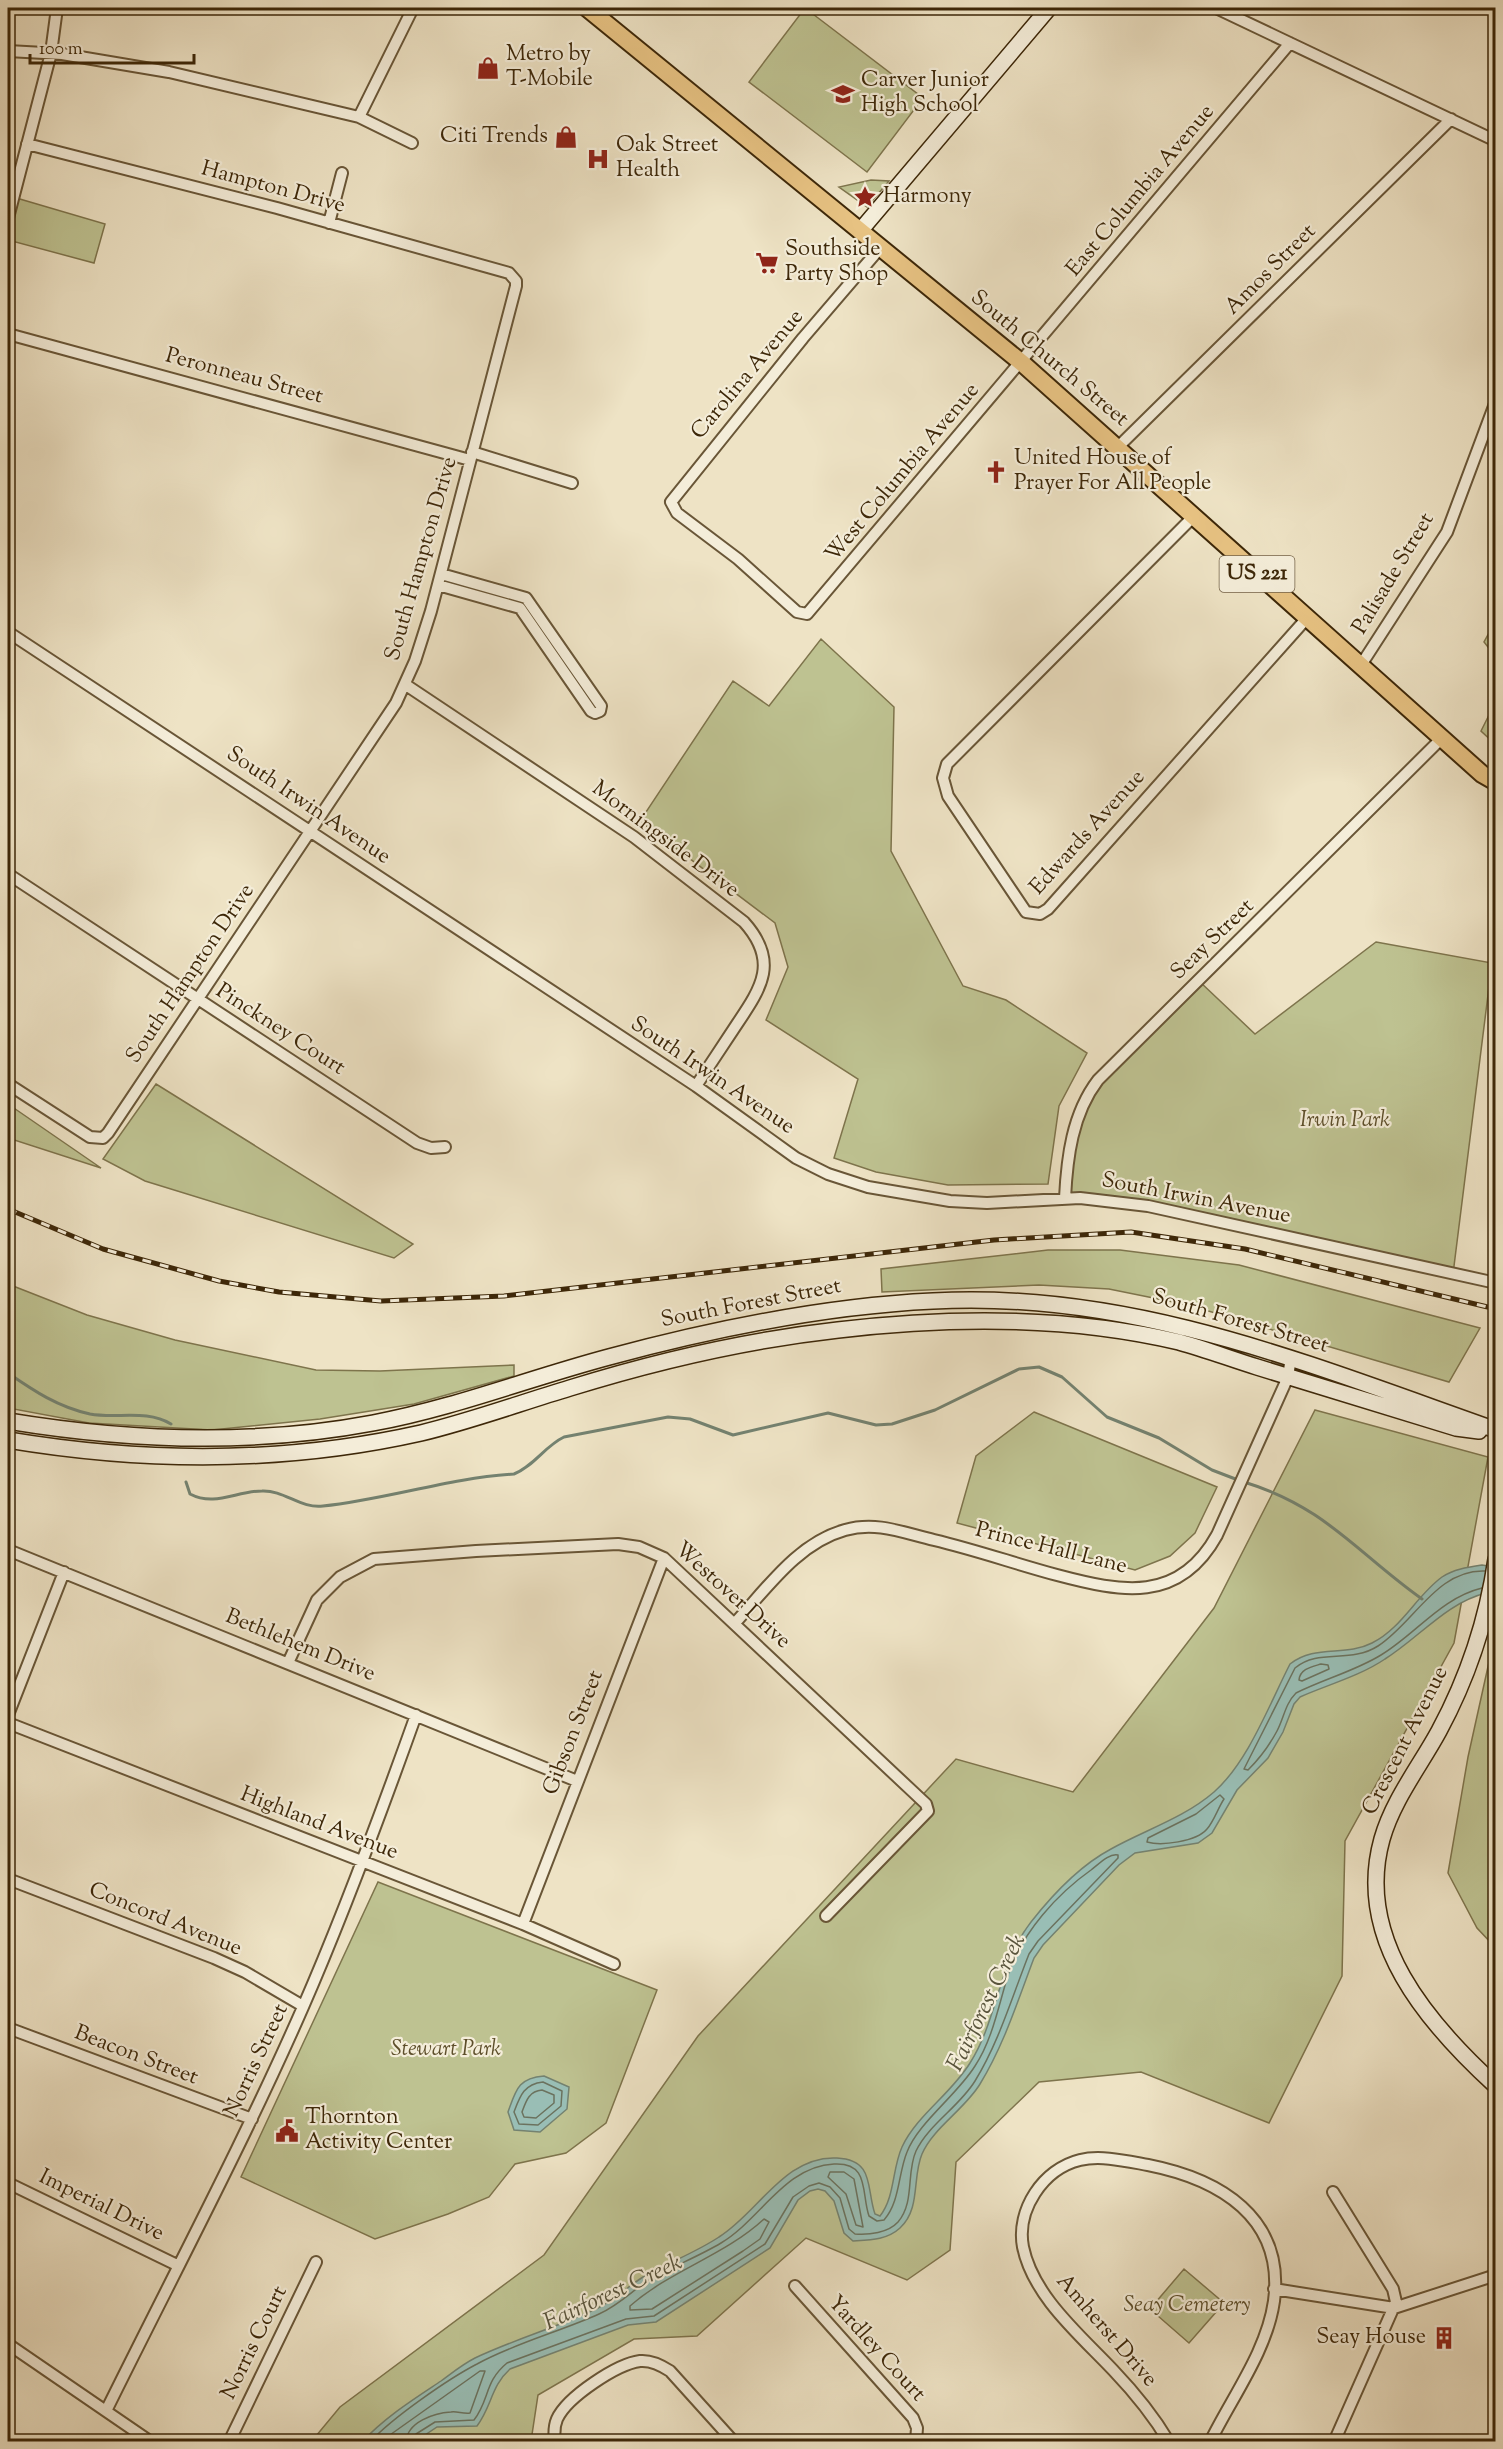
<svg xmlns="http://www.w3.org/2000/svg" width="1503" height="2449" viewBox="0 0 1503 2449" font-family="'Sorts Mill Goudy',serif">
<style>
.green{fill:#bec291;stroke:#7e744c;stroke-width:1.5}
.water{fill:#99beb5;stroke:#748270;stroke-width:1.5}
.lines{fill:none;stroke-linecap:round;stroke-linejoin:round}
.shore{stroke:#6b725e;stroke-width:1.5}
.stream{stroke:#748270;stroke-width:3}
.street-casing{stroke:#695637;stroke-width:14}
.secondary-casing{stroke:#3d2708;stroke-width:18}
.primary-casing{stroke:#3d2708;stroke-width:20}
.street{stroke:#f4edd9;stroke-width:10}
.secondary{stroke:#f4edd9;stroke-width:15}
.primary{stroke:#e7c282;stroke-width:16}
.rail-casing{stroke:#3d2708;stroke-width:5}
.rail{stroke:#f4edd9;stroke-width:3;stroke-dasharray:9;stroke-linecap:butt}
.labels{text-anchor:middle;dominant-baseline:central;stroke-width:4.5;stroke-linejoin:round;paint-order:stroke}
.shield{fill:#f4edd9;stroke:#746247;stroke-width:1.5}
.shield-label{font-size:21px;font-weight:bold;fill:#3d2708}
.poi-label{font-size:22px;fill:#3d2708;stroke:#f4edd9;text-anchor:start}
.street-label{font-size:22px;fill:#3d2708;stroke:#f4edd9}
.park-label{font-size:22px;font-style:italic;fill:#5d4e2a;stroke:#f4edd9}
.water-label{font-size:24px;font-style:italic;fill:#59543c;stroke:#f4edd9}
</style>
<rect width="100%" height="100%" fill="#eee3c5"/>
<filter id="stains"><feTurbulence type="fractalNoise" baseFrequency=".00333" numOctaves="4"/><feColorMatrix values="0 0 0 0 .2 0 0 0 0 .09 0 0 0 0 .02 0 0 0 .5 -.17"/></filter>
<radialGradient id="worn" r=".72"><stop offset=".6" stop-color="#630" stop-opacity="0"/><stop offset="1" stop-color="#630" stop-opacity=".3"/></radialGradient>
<path class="green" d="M805,8l118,90 -56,74 -118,-90z
M871,180l18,1 -22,26 -28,-20z
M13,197l92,27 -11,39 -86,-23v-22z
M1495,622v34l-11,-14z
M821,639l73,68 -3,144 72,135 43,14 81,53 -28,53 -11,78 -100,1 -72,-13 -42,-14 24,-79 -92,-59 22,-53 -13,-44 -135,-102 93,-140 36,25z
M1495,703v41l-14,-13z
M1376,942l116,21 -39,311 -261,-60 -127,-16 21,-100 113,-117 56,53z
M156,1084l257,160 -19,14 -249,-77 -42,-22z
M8,1104l93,64 -93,-30z
M1048,1250h72l119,15 241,63 -31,54 -261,-77 -79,-16 -70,-4 -157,7 -1,-23z
M8,1284l79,31 88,25 141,30 64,1 134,-6v11l-100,28 -94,15 -108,11 -123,-7 -81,-15z
M1315,1410l173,47 -34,186 -109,198 -3,135 -73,147 -128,-51 -102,10 -83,80 -6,88 -43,30 -101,-42 -109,98 -63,3 -96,56 -7,46 -220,1 29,-35 204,-152 154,-219 258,-277 117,33 141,-184z
M1034,1412l183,75 -22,46 -25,23 -35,14 -178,-47 19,-67z
M1495,1635v312l-18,-19 -29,-55 20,-116z
M378,1882l279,108 -51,133 -40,30 -51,11 -26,33 -41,17 -73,25 -134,-62z
M1184,2269l40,34 -35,40 -39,-34z
M1493,2289h2v152h-56l54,-1z"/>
<path class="water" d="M1482,1565l13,2 -9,26c-40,10 -66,44 -101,66 -25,17 -58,26 -85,38l-6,7 -11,28 -15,26 -31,32 -25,43 -14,10 -63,10 -16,12 -76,80 -9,13c-16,42 -30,87 -54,126 -15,25 -47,44 -58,70 -10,23 -1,55 -22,74 -13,12 -30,12 -47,13l-9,-8 -10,-32 -9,-10 -7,-2 -8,2 -12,9 -28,48 -114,74 -28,3 -118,44c-19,17 -18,37 -33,57l-40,1 -21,14 -54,1c23,-25 52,-43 79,-61 11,-8 22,-17 34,-23 40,-19 83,-31 123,-50 18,-9 29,-21 45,-31 24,-14 52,-24 76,-40 39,-24 66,-82 118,-79 38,2 29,30 38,56l5,2c15,-19 12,-47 22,-69 15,-32 49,-53 68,-84 28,-44 28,-99 61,-141 22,-28 48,-56 80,-73 34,-19 73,-31 103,-57 34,-30 55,-87 76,-128 25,-20 55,-7 82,-21 30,-15 44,-47 70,-66 12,-8 27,-10 40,-12z
M544,2076l25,11 -2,22 -27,23 -26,-2 -6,-18c8,-22 10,-34 36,-36z"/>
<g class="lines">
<path class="shore" d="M1482,1588c-41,10 -66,46 -101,67 -26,16 -57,24 -85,38 -11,11 -12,25 -19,38 -8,15 -17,27 -29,39l-4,-1 51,-101c24,-20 55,-4 83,-22 36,-23 59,-77 107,-75
M1321,1664l7,1 1,4 -27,12 -3,-1c1,-11 12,-13 22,-16z
M1220,1795l4,4c-6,9 -10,22 -17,30 -11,13 -46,17 -60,13l1,-4 48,-24z
M543,2082l19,9 -1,15 -23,19 -19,-1 -5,-12c6,-16 10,-28 29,-30z
M542,2090l12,5v8l-18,15 -12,-1 -2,-5c4,-11 7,-21 20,-22z
M830,2172h14l10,7 9,48 -7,-2 -10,-31 -18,-17z
M764,2219l5,3 -9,17 -17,12 -91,58 -22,1v-4c41,-36 94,-50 134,-87z
M370,2442c22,-24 78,-63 107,-78 38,-21 82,-32 122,-50 18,-8 30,-20 45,-31 24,-15 52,-25 77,-40 39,-23 64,-77 113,-79 36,-2 27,29 35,52l8,5 7,-1c16,-18 14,-46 23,-68 11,-29 50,-57 68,-86 18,-27 24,-63 34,-94 14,-40 48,-78 82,-102 8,-6 18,-17 27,-15v3l-80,83 -9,13c-17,43 -30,88 -54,127 -16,26 -46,43 -59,70 -10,22 -1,51 -18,71 -10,11 -29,13 -43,12l-6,-5 -9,-31 -10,-11 -11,-4 -10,3 -16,11 -28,47 -111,72 -28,3 -119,44c-23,19 -17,36 -33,57l-39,2 -19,12 -3,8
M380,2442l100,-71h5l-15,42c-7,1 -13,-2 -19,-1 -17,1 -44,10 -45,30"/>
<path class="stream" d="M8,1373c26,18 50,34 82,41 27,5 56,-5 81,10
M186,1482l4,12c25,13 46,-3 72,-3 22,-1 39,18 61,15 65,-7 126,-28 191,-32 20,-8 31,-28 50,-37l104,-20 22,2 43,16 95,-22 48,12 16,-1 43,-14 84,-41 20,-2 23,10 45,40 52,21 53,32 26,10
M1244,1482c82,25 113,71 178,117"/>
<g class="street-casing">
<path id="street" d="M1216,8l280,133
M8,51l54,3 107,18 190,45 53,26
M359,117l54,-109
M8,218l43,-165 6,-45
M329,223l13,-50
M881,247l-78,91 -132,164 6,11 61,46 59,53 10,2 483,-571
M8,334l462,126
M1118,447l333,-328
M472,452l100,31
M1193,517l-246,247 -4,14 5,18 78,116 14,2 8,-5 259,-291
M438,585l82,23 71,103 4,2 5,-2 1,-5 -75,-108 -85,-24
M8,632l688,454 100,72 32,16 40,13 82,14 37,2 93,-5 68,8 348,77
M1361,665l86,-133 49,-131
M406,685l228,152 110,85c35,39 18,65 -7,102 -14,21 -27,41 -41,62
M8,874l409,269 14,5 14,-1
M8,1084l82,53 13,1 5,-5 288,-430 19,-42 16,-50 85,-325v-5l-7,-8 -232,-65 -250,-64
M1065,1198c2,-40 7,-84 33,-118l344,-342
M8,1550l569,231
M735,1623c32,-35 63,-80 110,-93 32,-9 59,3 89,10 42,10 82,24 123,35 64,17 122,29 160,-40l71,-158 3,-20
M288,1663l29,-63 23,-23 34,-18 102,-8 142,-7 21,3 25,11 262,246 2,7 -102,105
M8,1715l56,-143
M8,1723l515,201 91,40
M8,1879l206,79 31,14 58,34
M523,1924l141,-366
M8,2028l244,91
M8,2183l169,82
M1333,2192l60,97 3,13 -62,140
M795,2286l118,132 4,10 -1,14
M1274,2289l120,19 102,-33
M8,2344l143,98
M106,2411c66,-134 137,-267 197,-404 42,-96 78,-194 113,-292
M229,2442l87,-180
M555,2442c-1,-8 -1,-16 2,-23 10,-22 60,-55 83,-58 11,-1 21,4 30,10l64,71
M1169,2442c-16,-27 -35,-50 -56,-72 -33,-35 -80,-74 -90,-123 -7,-37 20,-78 57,-87 21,-5 46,1 68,5 71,14 137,52 126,136 -7,50 -42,96 -64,141"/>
</g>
<g class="secondary-casing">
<path id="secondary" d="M860,231l189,-223
M8,1421c121,20 243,25 365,2 81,-15 157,-45 236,-66 104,-28 215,-51 324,-56 199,-11 378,64 563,129
M8,1440c138,23 275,24 413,-7 50,-12 99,-30 149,-45 87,-27 178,-48 268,-58 111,-13 231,-14 341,12 26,7 52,17 78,25 66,20 132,41 199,61l23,3
M1496,1559c-9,61 -28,118 -57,172 -19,35 -46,69 -57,108 -28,100 46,185 114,247"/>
</g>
<g class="primary-casing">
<path id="primary" d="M587,8l435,355 460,411 14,8"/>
</g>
<use href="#street" class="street"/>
<use href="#secondary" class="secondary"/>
<use href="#primary" class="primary"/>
<g class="rail-casing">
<path id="rail" d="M8,1209l95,40 116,32 60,11 102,9 123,-5 490,-56 137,-8 114,17 251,60"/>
</g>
<use href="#rail" class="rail"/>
</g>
<defs>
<g id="shop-bare" transform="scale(1.8)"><path d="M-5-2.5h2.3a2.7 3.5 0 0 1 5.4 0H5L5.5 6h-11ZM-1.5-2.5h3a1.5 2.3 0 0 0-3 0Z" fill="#8f2418" stroke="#f4edd9" stroke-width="2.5" paint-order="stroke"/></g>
<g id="school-bare" transform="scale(1.8)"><path d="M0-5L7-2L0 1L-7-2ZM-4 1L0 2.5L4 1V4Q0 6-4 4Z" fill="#8f2418" stroke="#f4edd9" stroke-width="2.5" paint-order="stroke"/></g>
<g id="hospital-bare" transform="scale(1.8)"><path d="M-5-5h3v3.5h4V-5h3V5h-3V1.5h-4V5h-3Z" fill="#8f2418" stroke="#f4edd9" stroke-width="2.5" paint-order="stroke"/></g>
<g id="sight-bare" transform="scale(1.8)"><path d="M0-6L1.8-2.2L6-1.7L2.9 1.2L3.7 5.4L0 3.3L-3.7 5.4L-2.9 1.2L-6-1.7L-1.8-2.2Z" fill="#8f2418" stroke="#f4edd9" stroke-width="2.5" paint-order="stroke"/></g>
<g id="supermarket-bare" transform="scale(1.8)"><path d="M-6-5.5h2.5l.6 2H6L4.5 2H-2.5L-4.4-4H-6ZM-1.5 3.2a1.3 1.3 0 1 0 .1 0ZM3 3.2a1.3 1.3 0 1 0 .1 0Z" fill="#8f2418" stroke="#f4edd9" stroke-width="2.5" paint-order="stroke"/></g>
<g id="church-bare" transform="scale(1.8)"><path d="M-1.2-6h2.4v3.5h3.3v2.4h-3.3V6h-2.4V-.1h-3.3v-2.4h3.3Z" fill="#8f2418" stroke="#f4edd9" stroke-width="2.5" paint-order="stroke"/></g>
<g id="civic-bare" transform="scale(1.8)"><path d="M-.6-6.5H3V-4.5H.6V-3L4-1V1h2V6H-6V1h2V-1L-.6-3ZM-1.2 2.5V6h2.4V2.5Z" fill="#8f2418" stroke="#f4edd9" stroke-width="2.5" paint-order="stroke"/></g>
<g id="building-bare" transform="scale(1.8)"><path d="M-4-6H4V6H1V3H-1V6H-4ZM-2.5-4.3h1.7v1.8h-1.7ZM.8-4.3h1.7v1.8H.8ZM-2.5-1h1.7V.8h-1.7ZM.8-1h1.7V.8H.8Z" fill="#8f2418" stroke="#f4edd9" stroke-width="2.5" paint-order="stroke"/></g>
</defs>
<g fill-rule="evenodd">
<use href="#shop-bare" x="488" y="68"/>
<use href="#school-bare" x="843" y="94"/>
<use href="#shop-bare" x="566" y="137"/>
<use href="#hospital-bare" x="598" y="159"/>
<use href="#sight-bare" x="865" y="197"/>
<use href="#supermarket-bare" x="767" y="263"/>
<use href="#church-bare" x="996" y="472"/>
<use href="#civic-bare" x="287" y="2131"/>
<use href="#building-bare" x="1444" y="2338"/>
</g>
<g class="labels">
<rect class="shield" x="1219.5" y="556" width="75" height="36" rx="4.5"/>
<g class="shield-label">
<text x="1257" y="574">US 221</text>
</g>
<g class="poi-label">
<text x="506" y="55">Metro by<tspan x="506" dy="25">T-Mobile</tspan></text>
<text x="861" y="81">Carver Junior<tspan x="861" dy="25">High School</tspan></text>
<text x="548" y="137" text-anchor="end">Citi Trends</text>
<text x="616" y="146">Oak Street<tspan x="616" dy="25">Health</tspan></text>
<text x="883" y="197">Harmony</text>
<text x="785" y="250">Southside<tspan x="785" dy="25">Party Shop</tspan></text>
<text x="1014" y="459">United House of<tspan x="1014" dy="25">Prayer For All People</tspan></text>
<text x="305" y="2118">Thornton<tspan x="305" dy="25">Activity Center</tspan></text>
<text x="1426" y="2338" text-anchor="end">Seay House</text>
</g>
<g class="street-label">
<text transform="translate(273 188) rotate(15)">Hampton Drive</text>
<text transform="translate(1141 191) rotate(-50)">East Columbia Avenue</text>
<text transform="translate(1271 270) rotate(-45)">Amos Street</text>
<text transform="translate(1049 359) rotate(40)">South Church Street</text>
<text transform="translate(748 375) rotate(-50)">Carolina Avenue</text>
<text transform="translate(244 377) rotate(15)">Peronneau Street</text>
<text transform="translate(903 473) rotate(-50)">West Columbia Avenue</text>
<text transform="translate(422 559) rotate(-74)">South Hampton Drive</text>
<text transform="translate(1394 574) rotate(-59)">Palisade Street</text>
<text transform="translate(308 806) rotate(34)">South Irwin Avenue</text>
<text transform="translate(1088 833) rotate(-48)">Edwards Avenue</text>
<text transform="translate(665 840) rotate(37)">Morningside Drive</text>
<text transform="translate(1213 940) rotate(-44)">Seay Street</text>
<text transform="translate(191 974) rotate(-56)">South Hampton Drive</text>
<text transform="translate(280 1030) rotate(33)">Pinckney Court</text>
<text transform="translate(712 1076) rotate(34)">South Irwin Avenue</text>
<text transform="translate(1196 1199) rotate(11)">South Irwin Avenue</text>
<text transform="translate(751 1304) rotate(-11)">South Forest Street</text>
<text transform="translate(1240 1322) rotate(16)">South Forest Street</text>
<text transform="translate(1051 1549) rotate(14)">Prince Hall Lane</text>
<text transform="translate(732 1596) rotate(42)">Westover Drive</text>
<text transform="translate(300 1646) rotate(22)">Bethlehem Drive</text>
<text transform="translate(574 1733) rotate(-69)">Gibson Street</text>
<text transform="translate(1406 1741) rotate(-63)">Crescent Avenue</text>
<text transform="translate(319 1824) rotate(21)">Highland Avenue</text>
<text transform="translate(165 1920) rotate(22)">Concord Avenue</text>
<text transform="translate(136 2056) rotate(21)">Beacon Street</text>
<text transform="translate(257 2061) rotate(-65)">Norris Street</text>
<text transform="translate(101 2206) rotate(26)">Imperial Drive</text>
<text transform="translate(1106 2331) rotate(49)">Amherst Drive</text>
<text transform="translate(255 2343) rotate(-64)">Norris Court</text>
<text transform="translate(876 2349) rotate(48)">Yardley Court</text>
</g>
<g class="park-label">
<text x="1345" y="1121">Irwin Park</text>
<text x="446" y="2050">Stewart Park</text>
<text x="1187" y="2306">Seay Cemetery</text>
</g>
<g class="water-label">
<text transform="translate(987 2003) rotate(-64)">Fairforest Creek</text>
<text transform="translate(613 2293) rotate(-25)">Fairforest Creek</text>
</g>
</g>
<rect width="1503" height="2449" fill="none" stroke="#eee3c5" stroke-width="30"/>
<rect x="9" y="9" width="1485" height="2431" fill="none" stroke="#3d2708" stroke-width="3"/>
<rect x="15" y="15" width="1473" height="2419" fill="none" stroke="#3d2708" stroke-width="1.5"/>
<path d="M30 54v9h164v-9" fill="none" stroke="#3d2708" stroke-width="3"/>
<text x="39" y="54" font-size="18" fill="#3d2708" stroke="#f4edd9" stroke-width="4.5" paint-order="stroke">100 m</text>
<rect width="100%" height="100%" filter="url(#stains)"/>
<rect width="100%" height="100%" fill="url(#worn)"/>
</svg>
